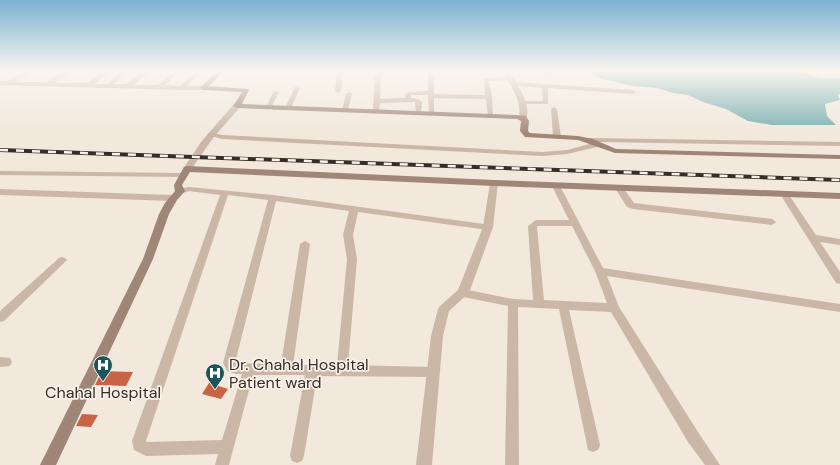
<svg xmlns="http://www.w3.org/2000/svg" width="840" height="465" viewBox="0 0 840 465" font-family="'DM Sans',sans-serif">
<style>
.water{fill:#7aafb0}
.building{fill:#c86345}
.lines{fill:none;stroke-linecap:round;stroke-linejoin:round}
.minor{fill:#cbb7a8;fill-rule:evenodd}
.tertiary{fill:#cbb7a8;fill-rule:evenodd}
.secondary{fill:#9f8679;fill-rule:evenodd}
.rail-casing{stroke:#372d28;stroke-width:4}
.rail{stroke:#faf2e9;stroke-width:2.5;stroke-dasharray:8;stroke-linecap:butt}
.labels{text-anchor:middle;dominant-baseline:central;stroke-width:3.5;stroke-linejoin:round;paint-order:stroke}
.near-poi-label{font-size:16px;fill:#372d28;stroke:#faf2e9;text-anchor:start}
</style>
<rect width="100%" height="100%" fill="#f2e8dc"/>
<path class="water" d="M591,71h207l22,7h20v16l-2,1 2,5 -15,4 2,12 9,9h-64l-24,-4 -22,-12 -23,-7 -15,-7 -15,-2 -16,-5 -24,-2 -39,-9z"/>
<path class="building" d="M102,371l31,1 -7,14 -31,-1z
M209,383l19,6 -7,10 -19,-5z
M82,414l16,1 -7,12 -15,-1z"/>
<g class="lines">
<path class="minor" d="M23,71h7l-15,11h31l17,-11h7l-16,12h33l16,-12h7l-15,13h12l15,-13h7l-15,13h12l17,-13h7l-16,14h24l17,-14 2,1v2l-12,11 15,1 16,-15h6l-15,15h16l3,2 -3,2h-22l-181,-5v-4h8z
M337,71h6l-2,20 -3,2 -3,-2z
M375,71h6l-1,28 25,-1v-3l3,-3 20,-1v-20h6v23l51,1 -1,-16 25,-3 3,2 -3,2 -20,1 3,16 1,20 -5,-1 -2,-17 -52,-1v15l-5,1 -1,-19h-17v3l7,1 4,3 -1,12 -5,-1 -1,-11 -35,1 -1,8 -3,2 -3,-2z
M546,71h6v2l-5,1z
M512,82l121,8 3,2 -3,2 -85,-6v16h-27l-3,-2 1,-1h24l-1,-13 -32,-3 -1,-1z
M295,87l5,1 -9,20 -5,1 -1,-1z
M274,91l5,1 -8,16h-4l-1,-1z
M349,92l3,2 -4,16 -5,1 -1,-1 4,-16z
M554,107l3,2 4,28 -4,2 -4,-2 -2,-28z
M210,132l12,3 320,17 25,-2 30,-8h-8v-4h3l248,4v4l-240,-4 2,2 -1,2 -34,8 -25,2 -320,-17 -14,-4 -1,-1z
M0,171l184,2 4,2 -4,2 -184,-2z
M553,184h6l1,2 43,82 237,36v8l-233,-36 12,31 79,125 22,33h-15l-17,-23 -77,-130 -42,-2 31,135 -2,5 -5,2 -5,-2 -29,-141 -41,-2 1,158h-14l3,-159 -45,-9 -4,-1 -1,-3 1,-3 4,-1 50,10 20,1 -5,-74 8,-6h33l-17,-34zM538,226h34l23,45 12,32 -63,-3 -7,-73z
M616,186h6l12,17 138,16 4,3 -4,3 -139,-16 -6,-2 -12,-19z
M189,187l84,8 218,30 1,2 -1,2 -3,1 -130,-18 -5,23 4,24 -9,106 85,2 4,1 2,4 -2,4 -4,1 -116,-1 -13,80 -2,5 -5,2 -5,-2 -2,-5 15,-81h-52l-24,90h-14l3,-11 -72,2 -12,-6 -2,-9 88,-246 -31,-4 -9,3 -4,-3 1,-2zM228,195l40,5 -45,163 4,8 9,3h6l-20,66 -75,2 -1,-1zM276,201l73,10 -6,24 4,24 -10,106h-44l17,-121 -5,-3 -5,3 -19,120 -46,-1z
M784,191l3,1 29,43 24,4v6l-20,-3 20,30v12l-4,-1 -56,-89z
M62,257l3,1 2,2 -2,2 -61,59 -4,1v-11l59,-53z
M0,357l10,1 2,4 -2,4 -10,1z"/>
<path class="tertiary" d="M502,71h6c9,13 24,32 18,49h-3l-4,-2c3,-18 -8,-32 -17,-47z
M234,104h3l4,2 -28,32 -23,33h-6l-1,-2 18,-27z
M494,180l4,3 -5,44 -24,66 -20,18 -6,25 -11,129h-16l15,-129 7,-27 2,-3 18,-16 25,-63 7,-44z
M0,189l172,6 5,3 -5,3 -172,-6z"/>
<path class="secondary" d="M217,71h7l-15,15 39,3 1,1 -7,14 275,11 9,1 3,5 -1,10 2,2 48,3 15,3 23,10 224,6v4l-225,-6 -37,-13 -53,-3 -5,-6 1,-10 -4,-2 -280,-11 -4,-2 9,-14 -39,-2 -3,-2z
M187,166l307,14 346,13v6l-346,-13 -304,-14 -8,13 3,6 -8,9 -8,14 -16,45 -97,206h-16l103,-206 16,-45 6,-11 10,-12 -1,-6 10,-18z"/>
<g class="rail-casing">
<path id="rail" d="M0,150l840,30"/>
</g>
<use href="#rail" class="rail"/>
</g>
<linearGradient id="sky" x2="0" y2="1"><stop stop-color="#7cb2d2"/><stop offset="0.52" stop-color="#f9f5ef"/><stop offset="1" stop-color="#f9f5ef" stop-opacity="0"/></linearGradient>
<rect width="840" height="136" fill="url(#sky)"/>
<defs>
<g id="hospital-pin" transform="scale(1)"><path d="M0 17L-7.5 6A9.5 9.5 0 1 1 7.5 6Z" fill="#1d565a" stroke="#faf2e9"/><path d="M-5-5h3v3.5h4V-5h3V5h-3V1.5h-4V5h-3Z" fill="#fff"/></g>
</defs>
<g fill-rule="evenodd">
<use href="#hospital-pin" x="103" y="365"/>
<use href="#hospital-pin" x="215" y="373"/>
</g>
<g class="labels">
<g class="near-poi-label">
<text x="229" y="364">Dr. Chahal Hospital<tspan x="229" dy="18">Patient ward</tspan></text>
<text x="103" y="392" text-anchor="middle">Chahal Hospital</text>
</g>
</g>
</svg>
